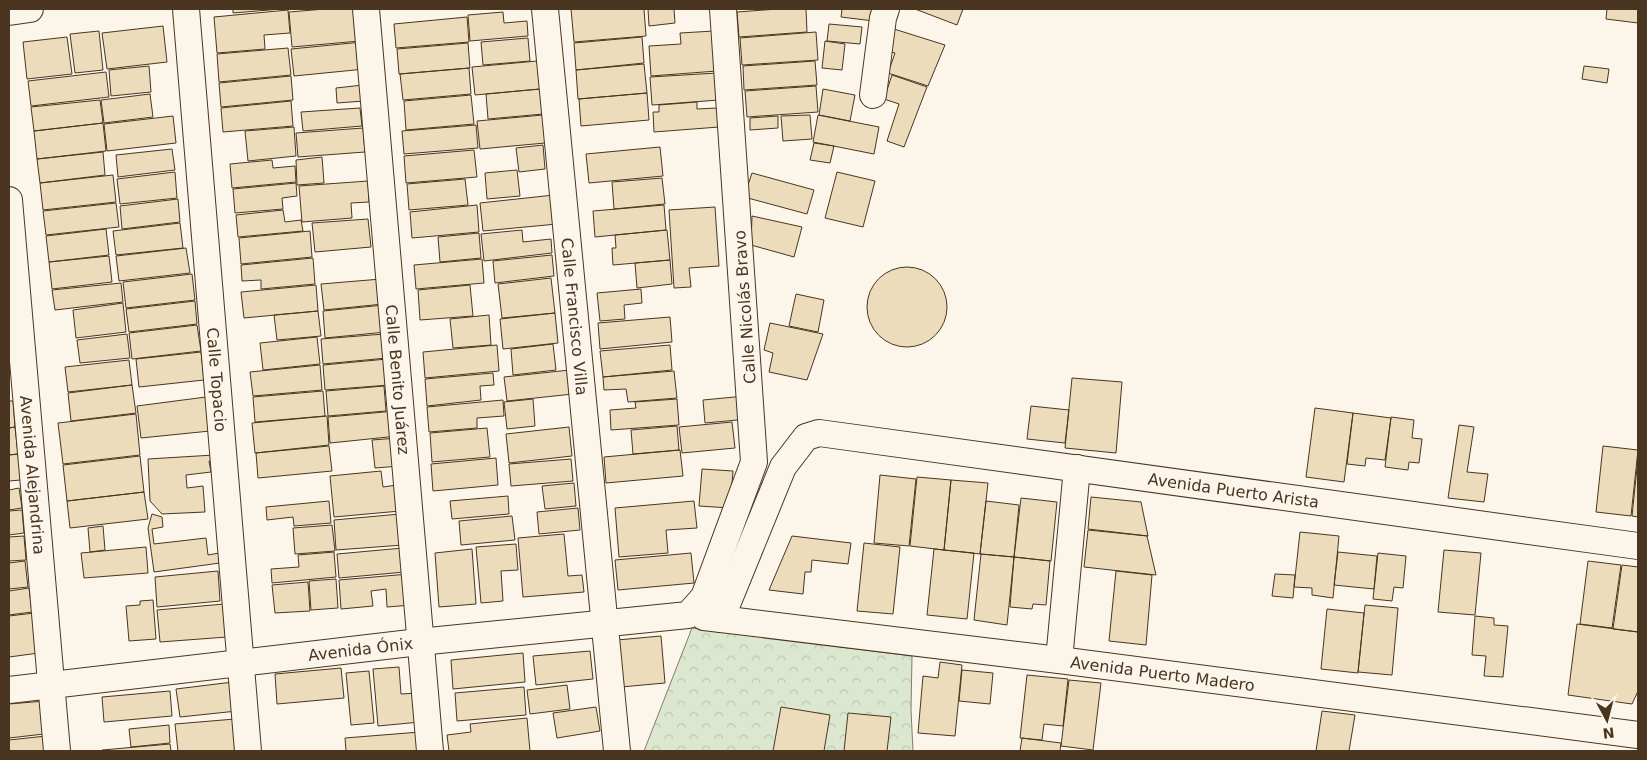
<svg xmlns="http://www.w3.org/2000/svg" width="1647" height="760" viewBox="0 0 1647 760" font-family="'DejaVu Sans',sans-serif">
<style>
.forest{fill:url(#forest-crowns);stroke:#887966}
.building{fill:#ecdcbc;stroke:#4a3520}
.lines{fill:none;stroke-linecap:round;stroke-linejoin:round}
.minor-casing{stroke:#4a3520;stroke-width:28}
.minor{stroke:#fbf6e9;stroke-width:26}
.labels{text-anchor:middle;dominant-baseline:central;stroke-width:4;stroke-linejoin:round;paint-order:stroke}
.street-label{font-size:16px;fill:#4a3520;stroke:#fbf6e9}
</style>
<defs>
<pattern id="forest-crowns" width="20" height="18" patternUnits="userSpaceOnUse" patternTransform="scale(1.25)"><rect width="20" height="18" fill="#dce7d0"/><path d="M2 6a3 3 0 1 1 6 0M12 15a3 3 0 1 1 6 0" fill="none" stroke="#bec7b2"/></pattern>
</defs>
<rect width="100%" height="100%" fill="#fbf6e9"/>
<path class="forest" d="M692,628l220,28 -1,54 2,41h-269z"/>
<path class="building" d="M233,9h48l-48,4z
M325,9h31l4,32 -68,6 -3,-35z
M571,9h73l2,27 -72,6z
M648,9h26l1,14 -26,3z
M778,9h28l1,23 -68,5 -2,-25z
M842,9h41l-1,13 -41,-5z
M915,9h48l-6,16z
M1607,9h31v14l-32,-4z
M288,10l2,23 -26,2 1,14 -48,4 -3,-36z
M503,12l1,11 23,-2 1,15 -58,5 -2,-26z
M467,17l2,25 -73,6 -2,-24z
M829,24l33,3 -2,17 -33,-3z
M163,26l4,36 -60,7 -5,-36z
M894,29l51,16 -17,41 -40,-13 7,-20 -8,-2z
M99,31l4,39 -28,3 -5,-39z
M714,31l3,40 -66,5 -2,-30 32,-2 -1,-11z
M816,32l2,28 -76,5 -2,-27z
M67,37l5,37 -45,5 -4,-37z
M642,37l2,26 -68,7 -2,-27z
M528,38l2,23 -47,4 -2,-23z
M825,41l20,3 -3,26 -20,-2z
M362,42l3,27 -71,7 -3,-27z
M468,43l2,25 -71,6 -2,-25z
M288,48l3,27 -72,7 -2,-28z
M537,61l3,28 -65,6 -3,-28z
M815,61l2,24 -73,5 -1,-24z
M644,64l3,29 -69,6 -2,-29z
M149,66l2,26 -40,4 -2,-26z
M1584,66l25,3 -2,14 -25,-4z
M469,68l2,26 -68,6 -3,-26z
M106,72l3,25 -78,9 -3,-25z
M717,73l2,27 -67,5 -2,-28z
M892,75l35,12 -23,60 -17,-6 12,-37 -15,-5z
M291,76l2,24 -72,7 -2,-24z
M363,85l1,16 -27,2 -1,-15z
M816,86l2,26 -71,5 -2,-26z
M540,89l3,25 -55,5 -2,-25z
M823,89l32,6 -5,26 -31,-6z
M647,93l2,27 -68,6 -2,-27z
M150,94l3,23 -49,6 -3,-23z
M471,95l3,29 -68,6 -2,-29z
M100,100l3,23 -69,8 -3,-24z
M291,101l2,25 -70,6 -2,-24z
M697,102v7l20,-1 2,19 -65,5 -1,-20h6v-7z
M360,108l2,18 -59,5 -2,-19z
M543,115l2,28 -65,6 -3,-28z
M810,115l2,24 -29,2 -2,-25z
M818,115l61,12 -5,27 -61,-12z
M173,116l3,27 -69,8 -3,-27z
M778,116v12l-28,2v-12z
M103,123l3,28 -69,8 -3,-28z
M476,125l2,23 -74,6 -2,-23z
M294,127l2,29 -48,5 -3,-30z
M363,128l2,24 -67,5 -2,-24z
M814,143l20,3 -4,17 -20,-3z
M543,145l2,24 -26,3 -3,-24z
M660,147l3,29 -74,7 -3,-29z
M172,149l3,21 -57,7 -2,-22z
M474,150l3,27 -71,6 -2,-27z
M103,152l2,23 -65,8 -3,-24z
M322,157l2,26 -27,2 -1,-25z
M272,160l1,8 22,-2 1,16 -64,6 -2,-24z
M517,170l3,26 -33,3 -2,-26z
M175,172l2,26 -57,6 -3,-25z
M837,172l38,9 -12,46 -38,-9z
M752,173l62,17 -7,24 -63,-17z
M113,175l3,27 -73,8 -3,-27z
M662,178l3,26 -51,5 -2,-27z
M465,179l3,26 -59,5 -2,-26z
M368,181l1,21 -18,1 1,15 -50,4 -3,-36z
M296,183l1,13 -15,2 1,11 -48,4 -2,-24z
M554,195l3,29 -74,7 -3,-28z
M178,199l2,23 -58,7 -2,-23z
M116,203l3,24 -73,8 -3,-24z
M477,205l2,27 -67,6 -2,-26z
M664,205l2,25 -71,7 -2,-26z
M715,207l4,59 -30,2 2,19 -17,1 -5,-78z
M283,210l2,12 16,-2 2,11 -65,6 -2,-22z
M752,216l50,11 -8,30 -43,-12z
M368,219l3,28 -56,5 -3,-29z
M180,223l3,25 -67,7 -3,-24z
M106,229l3,26 -60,7 -3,-26z
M522,230l1,12 28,-3 1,14 -68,8 -3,-27z
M667,230l3,30 -57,5 -1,-17h4l-1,-13z
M310,231l2,26 -71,7 -2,-26z
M479,233l2,25 -41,4 -2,-25z
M186,248l4,25 -71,8 -3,-25z
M552,255l2,21 -59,7 -2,-22z
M109,256l3,26 -60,7 -3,-27z
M313,258l2,26 -54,5v-9l-19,1 -1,-16z
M482,259l2,24 -68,6 -2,-24z
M670,260l2,24 -35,4 -2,-25z
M867 307a40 40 0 1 1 80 0a40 40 0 1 1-80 0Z
M192,274l3,26 -69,8 -3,-26z
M551,278l4,35 -53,5 -4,-34z
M381,279l2,25 -59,6 -3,-26z
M121,283l2,19 -68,8 -3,-20z
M316,285l2,26 -74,7 -3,-26z
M470,285l3,31 -53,4 -2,-30z
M641,289l1,14 -18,2 1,14 -25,2 -3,-28z
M796,294l28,6 -6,32 -29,-6z
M195,301l2,23 -68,8 -3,-23z
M123,303l3,29 -50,6 -3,-28z
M384,305l2,27 -61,6 -2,-27z
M318,311l3,25 -44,4 -3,-25z
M555,313l3,30 -55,6 -3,-30z
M489,315l2,30 -38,3 -3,-29z
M670,317l2,25 -72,7 -2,-26z
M770,323l53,11 -16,46 -38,-8 4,-19 -9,-3z
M197,325l4,26 -69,8 -3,-26z
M127,334l3,24 -50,5 -3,-23z
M384,334l3,24 -64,6 -2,-25z
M317,337l3,27 -57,6 -3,-27z
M553,344l3,26 -43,5 -2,-26z
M497,345l2,26 -74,7 -2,-26z
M670,345l2,25 -69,7 -3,-26z
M201,352l3,28 -65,7 -3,-28z
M387,359l2,26 -64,5 -2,-25z
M129,360l3,25 -64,7 -3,-25z
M320,365l2,25 -69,6 -3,-24z
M570,370l3,24 -66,7 -3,-24z
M674,371l3,27 -49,4 -2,-13 -22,1 -1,-13z
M493,373l1,12 -14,1 1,14 -54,6 -2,-27z
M1072,378l50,4 -6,71 -51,-5z
M132,385l4,28 -65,8 -3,-28z
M384,386l2,25 -58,5 -2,-25z
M323,391l2,25 -70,6 -2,-25z
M745,396l3,23 -43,4 -2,-23z
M206,397l4,34 -69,7 -4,-32z
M533,399l2,27 -28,3 -3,-27z
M677,399l2,26 -68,5 -1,-20 26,-2 -1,-6z
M503,400l1,16 -27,2v10l-48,4 -2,-25z
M9,401h4l2,26 -6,1z
M1031,406l38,4 -4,33 -38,-4z
M1315,408l38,5 -9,69 -38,-5z
M395,411l3,25 -68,7 -2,-26z
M1353,413l38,5 -6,42 -19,-2 -1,8 -18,-2z
M136,414l4,41 -77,9 -5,-41z
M327,416l2,29 -74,8 -3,-30z
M1391,417l23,3 -2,18 10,1 -3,24 -10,-1 -1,8 -23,-3z
M732,422l3,26 -53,5 -3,-26z
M1459,425l15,2 -7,45 21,2 -4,28 -36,-4z
M677,426l2,24 -46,4 -2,-24z
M15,427l3,27 -9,1v-27z
M569,427l3,29 -63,7 -3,-29z
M487,428l3,29 -58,5 -2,-29z
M398,438l2,28 -25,2 -3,-28z
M329,446l3,25 -74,7 -2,-25z
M1603,446l35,4 -7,66 -35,-4z
M680,450l3,26 -77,7 -2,-26z
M18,454l3,26 -12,1v-26z
M214,455l2,6h-7l2,11 -25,3 1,13 16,-2 2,26 -43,2 -12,-13 -2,-42z
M140,456l4,36 -77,9 -4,-36z
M496,458l2,27 -65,6 -2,-27z
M1638,458v59l-6,-1z
M571,459l2,22 -62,5 -2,-22z
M702,469l31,2 -3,37 -31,-2z
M381,471l2,16 14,-2 3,26 -66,6 -4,-41z
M880,475l36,4 -7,67 -35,-3z
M917,477l34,3 -7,70 -34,-4z
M951,480l37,3 -8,71 -36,-4z
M574,483l2,23 -31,3 -3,-23z
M19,488l3,20 -13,2v-20z
M144,492l4,27 -78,9 -3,-27z
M508,496l1,18 -57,5 -2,-18z
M1091,497l50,5 7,34 -60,-7z
M1021,498l36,4 -6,59 -37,-4z
M329,501l2,22 -37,3 -1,-9 -26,3 -1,-13z
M694,501l3,27 -31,2 2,23 -49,4 -4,-49z
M986,501l33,4 -5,52 -34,-3z
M578,508l2,22 -41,4 -2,-22z
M22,510l2,23 -15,2v-24z
M152,514l10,3 1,10 -11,2 2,15 52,-6 2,17 11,-2 1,10 -66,9 -6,-44z
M400,514l3,31 -67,5 -2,-30z
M512,516l3,24 -54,5 -2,-24z
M332,525l3,26 -40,3 -2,-26z
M103,526l2,24 -15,2 -2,-24z
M1088,530l59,6 9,39 -72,-8z
M1300,532l39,4 -6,62 -21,-3v-7l-18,-1z
M564,534l4,42 14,-1 2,17 -61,5 -5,-59z
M24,536l2,24 -17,1v-24z
M792,536l59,7 -3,21 -36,-4 -1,12h-6l-2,22 -34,-4z
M864,543l36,4 -7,67 -36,-3z
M516,544l2,26 -17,1 2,30 -22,2 -5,-56z
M146,547l2,26 -64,5 -3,-25z
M403,548l2,24 -66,6 -2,-24z
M472,549l4,55 -37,3 -4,-54z
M934,549l40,4 -7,66 -40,-4z
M1444,550l37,3 -6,62 -37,-3z
M334,552l2,25 -64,6 -1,-14 28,-2 -1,-12z
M1338,552l39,4 -3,33 -40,-4z
M691,553l3,30 -76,7 -3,-30z
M1378,553l28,3 -3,32 -9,-1 -2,14 -19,-2z
M981,554l33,3 -7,68 -33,-5z
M1014,557l36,4 -4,44 -13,-1 -1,5 -22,-2z
M25,561l3,26 -19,2v-26z
M1588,561l33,4 -9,63 -32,-4z
M1622,565l16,2v65l-25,-3z
M218,571l2,30 -63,6 -2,-30z
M1116,571l36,4 -6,70 -37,-4z
M409,574l3,31 -25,2 -1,-18 -15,2 2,15 -32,3 -2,-29z
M1275,574l20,1 -2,23 -21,-2z
M336,579l2,29 -27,2 -2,-29z
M308,582l2,29 -35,2 -3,-28z
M29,588l3,24 -23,3v-24z
M153,600l3,39 -27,2 -3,-35 14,-1v-4z
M224,604l3,33 -67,5 -3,-32z
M1365,605l33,3 -6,67 -34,-3z
M1327,609l37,4 -6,60 -37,-4z
M34,613l5,40 -30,4v-41z
M1475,616l19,2v7l14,1 -5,51 -19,-1 2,-20 -14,-1z
M1577,624l61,8v59l-6,13 -64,-9z
M661,636l4,47 -44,4 -4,-47z
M590,651l3,28 -57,6 -3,-29z
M523,653l2,29 -72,7 -2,-29z
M940,662l22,3 -7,71 -37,-3 5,-57 15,2z
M399,667l2,27 17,-1 2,29 -42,4 -5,-57z
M341,668l3,30 -67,6 -2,-30z
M962,670l31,3 -3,31 -31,-3z
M369,671l5,52 -23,2 -5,-52z
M1027,675l41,4 -5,47 -19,-2 -2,16 -22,-2z
M1069,680l32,3 -8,67 -32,-4z
M233,682l4,29 -57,6 -4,-28z
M567,685l3,24 -40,5 -3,-24z
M524,687l2,28 -69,6 -2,-28z
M170,691l2,25 -68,6 -2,-25z
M45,701l-1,33 -35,4v-34z
M596,707l4,24 -43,7 -4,-25z
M781,707l49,8 -6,36h-51z
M1322,711l33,4 -6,36h-33z
M848,713l43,4 -4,34h-43z
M527,718l3,33h-81l-2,-16 24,-3 -1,-8z
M235,719l3,32h-60l-3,-27z
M169,725l1,18 -39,4 -2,-18z
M420,732l2,19h-76l-1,-13z
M46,736l1,15h-38v-11z
M1022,738l39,5 -1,8h-40z
M170,744l1,7h-69v-1z"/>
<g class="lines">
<g class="minor-casing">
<g id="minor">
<path id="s1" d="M186,9l62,742"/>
<path id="s2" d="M366,9l64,742"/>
<path id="s3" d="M545,9l72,742"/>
<path d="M9,12l21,-3"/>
<path d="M873,95l10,-77 3,-9"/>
<path id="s4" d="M9,200l48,551"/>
<path id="s5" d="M704,617l355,43 579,75"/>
<path id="s6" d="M721,619l62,-152 23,-30 13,-4 819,113"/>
<path d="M1059,660l18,-192"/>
<path id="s7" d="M9,690l410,-48 269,-27 16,-18 50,-135 -31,-453"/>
</g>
</g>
<use href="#minor" class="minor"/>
</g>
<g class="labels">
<g class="street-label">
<text transform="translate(745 307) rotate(-94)">Calle Nicolás Bravo</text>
<text stroke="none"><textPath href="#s3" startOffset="309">Calle Francisco Villa</textPath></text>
<text stroke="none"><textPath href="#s1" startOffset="372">Calle Topacio</textPath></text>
<text stroke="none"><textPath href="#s2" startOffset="372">Calle Benito Juárez</textPath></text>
<text stroke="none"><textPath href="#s4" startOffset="276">Avenida Alejandrina</textPath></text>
<text stroke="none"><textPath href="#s6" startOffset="634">Avenida Puerto Arista</textPath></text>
<text stroke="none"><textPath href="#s7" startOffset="354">Avenida Ónix</textPath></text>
<text stroke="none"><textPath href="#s5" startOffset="462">Avenida Puerto Madero</textPath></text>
</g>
</g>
<rect width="1647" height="760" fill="none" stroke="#4a3520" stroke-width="20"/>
<g transform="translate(1607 720) rotate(173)" stroke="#fbf6e9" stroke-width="4" paint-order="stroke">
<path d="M0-4L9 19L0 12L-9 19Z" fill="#4a3520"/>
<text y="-8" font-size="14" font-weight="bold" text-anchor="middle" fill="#4a3520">N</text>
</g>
</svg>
